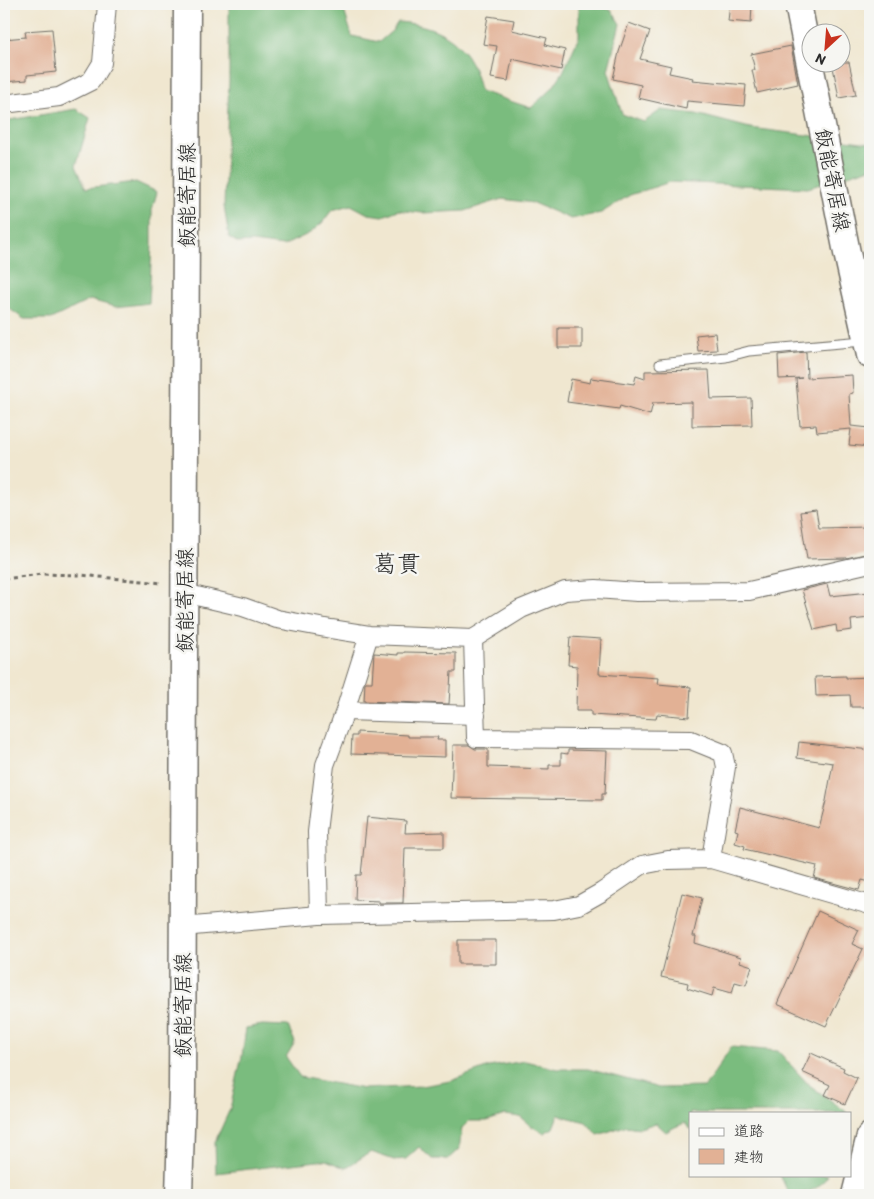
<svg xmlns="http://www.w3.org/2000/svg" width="874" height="1199" viewBox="0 0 874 1199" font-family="Itim,'Klee One',sans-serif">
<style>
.forest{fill:#7abc7e;stroke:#527454}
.building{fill:#e2b195}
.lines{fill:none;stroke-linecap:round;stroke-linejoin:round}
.service-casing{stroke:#706d65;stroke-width:11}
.minor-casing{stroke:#706d65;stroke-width:20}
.primary-casing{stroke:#706d65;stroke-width:29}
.path{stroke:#706d65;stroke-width:3;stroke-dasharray:4 4;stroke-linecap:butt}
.service{stroke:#fff;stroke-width:9}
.minor{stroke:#fff;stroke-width:18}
.primary{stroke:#fff;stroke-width:26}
.labels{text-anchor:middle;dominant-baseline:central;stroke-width:5;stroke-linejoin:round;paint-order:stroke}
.street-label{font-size:21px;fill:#2b2b2b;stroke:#f6f6f2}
.quarter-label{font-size:24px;fill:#2b2b2b;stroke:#f6f6f2}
</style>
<rect width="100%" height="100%" fill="#f6f6f2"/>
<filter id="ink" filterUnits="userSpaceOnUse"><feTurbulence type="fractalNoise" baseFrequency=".02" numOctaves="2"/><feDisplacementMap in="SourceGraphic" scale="10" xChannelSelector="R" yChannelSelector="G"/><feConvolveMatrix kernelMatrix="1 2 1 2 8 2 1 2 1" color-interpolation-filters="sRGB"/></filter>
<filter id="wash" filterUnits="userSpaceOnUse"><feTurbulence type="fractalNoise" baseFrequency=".0096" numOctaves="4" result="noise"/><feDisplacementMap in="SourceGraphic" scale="20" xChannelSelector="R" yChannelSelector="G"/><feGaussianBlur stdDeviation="1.12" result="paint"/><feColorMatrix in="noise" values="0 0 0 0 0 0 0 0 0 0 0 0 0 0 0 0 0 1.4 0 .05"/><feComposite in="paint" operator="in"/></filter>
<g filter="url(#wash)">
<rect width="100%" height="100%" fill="#f0e7d0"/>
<path class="forest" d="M229,4h113l10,32 27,6 13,-11 6,-9c45,3 74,23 82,69l51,17 22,-21 10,-15 16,-35v-33l32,5 9,15 -12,46 14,44 22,8 17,-12 35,4 54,14 120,15v25l-62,20 -138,-6 -40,13 -29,18 -30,6 -38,-16 -31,-4 -37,12 -43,2 -24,-3 -15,6 -15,-2 -17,-9 -19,5 -10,13 -12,10 -27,13 -31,-4 -14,1 -9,-6 -5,-31 5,-125z
M76,109l14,9 -14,48 10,22 50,-6 21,10 -5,18v34l-3,59 -33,4 -26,-7 -39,19h-27l-20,-14v-184z
M262,1025l26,1 7,16 -9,15 14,20 64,12 57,-3 30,-5 38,-14 36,-6 33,8h30l71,19 46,-1 26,-40 47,4 30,33 40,29h-158v17l-5,-7 -10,4 -9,5 -10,-9 -16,5 -15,-2 -27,9 -12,-13 -28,-7 -5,13 -9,5 -13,-7 -11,-9 -15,-2 -18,6h-18l-7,7 -3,21 -11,10h-16l-13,-12 -13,12 -12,1 -23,-8 -26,16 -19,-8 -110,13 -1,-31 15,-33 12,-53 4,-28z
M780,1175h48c-11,17 -21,18 -39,19z"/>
<g id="blocks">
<path class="building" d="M730,4h22l-1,19 -23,-2z
M488,16l26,4 -2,10 35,8 -2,7 20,5 -4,20 -49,-11 -4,22 -17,-3 6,-32 -14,-2z
M629,23l21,8 -10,28 31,7 -2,7 24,5 -1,2 54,5 -2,21 -57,-5 -1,8 -48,-11 3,-13 -28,-6 6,-27z
M52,29l4,43 -29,3v5l-23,2v-43l22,-2 -1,-6z
M791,46l7,38 -41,9 -5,-23h3l-4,-16z
M832,62h17l7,33 -17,3z
M558,328h24v20h-24z
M715,333l2,17 -19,1 -2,-16z
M806,352l1,26 45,-3 1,18 -4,1 2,32 19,2v19l-21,-2 2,-16 -34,3 -1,-7 -16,1 -4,-47 6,-1 -23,1 -1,-24z
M709,370l2,29 40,-1 1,27 -60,1v-24l-39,1 -3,12 -30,-9 -1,3 -52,-7 4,-23 19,4 1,-5 43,6 2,-8 9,3v-8z
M816,510l3,18 51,-1v26l-24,5 -39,1 -7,-47z
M827,584l3,12 40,-4v26l-19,2 1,10 -15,2 -1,-7 -22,5 -12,-40z
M570,637l31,2 -2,35 60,4 -1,6 33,3 -2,30 -32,-3 -1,5 -16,-1 -49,-3v-4h-15l1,-45 -9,-1z
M404,652l52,1v19h-5l-2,32 -85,-3 1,-19h7l2,-29 24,2v-2h6z
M846,676v2l24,-1v30h-19l-1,-12 -34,1 -1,-19z
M357,732l51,3v2h30l-1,3h8v17l-94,-3 1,-18h5z
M799,742l71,8v132l-8,-2 -3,10 -45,-12 3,-12 -73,-17 1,-3 -10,-3 3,-12 -3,-1 5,-23 79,21 7,-27 7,-38 -36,-5z
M453,745h16l6,4h13v18l61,2v-4h12v-12l7,1v-4l39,1 -2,43h-3v6l-151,-2z
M367,817l39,4 -1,12 39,-1v16h-39l-2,55h-24v-2l-24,-1 1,-25h5z
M682,893l20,5 -9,38h3l-1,7 46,14 -1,5 12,4 -6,19 -11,-3 -3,11 -18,-5 -2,8 -25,-8 1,-5 -27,-6z
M818,911l41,19 -7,14 11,5 -37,77 -49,-22z
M458,940h38v24h-38z
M811,1053l33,15 -1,3 14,7 -12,26 -20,-9 5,-10 -28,-13z"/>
</g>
</g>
<g filter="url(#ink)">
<use href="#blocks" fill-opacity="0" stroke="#706d65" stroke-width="1"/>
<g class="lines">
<g class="service-casing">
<path id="service" d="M660,364l66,-7 23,-6 114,-10"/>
</g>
<g class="minor-casing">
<path id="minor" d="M4,104l55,-7 32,-16 11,-18 5,-59
M184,593l59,14 34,12 54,10 38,6 104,4 48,-30 44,-18 31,-2 41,3 112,-1 121,-28
M473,639l3,99 215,2 32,13 3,14 -15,92
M345,711l131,4
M319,915l-2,-83 8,-67 20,-54 24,-76
M182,927l137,-12 235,-5 25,-5 23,-13 40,-27 26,-5 43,-1 159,46"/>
</g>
<g class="primary-casing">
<path id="primary" d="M798,4l49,249 23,102
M179,1195l3,-102 5,-1089
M855,1195l15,-59"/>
</g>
<path class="path" d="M4,579l37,-5 39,1 83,8"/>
<use href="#service" class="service"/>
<use href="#minor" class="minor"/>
<use href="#primary" class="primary"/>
</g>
</g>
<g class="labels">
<g class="street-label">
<text transform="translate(833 180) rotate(79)">飯能寄居線</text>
<text transform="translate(186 195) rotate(-90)">飯能寄居線</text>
<text transform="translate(184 600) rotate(-90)">飯能寄居線</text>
<text transform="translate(182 1005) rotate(-90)">飯能寄居線</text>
</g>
<g class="quarter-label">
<text x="397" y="563">葛貫</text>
</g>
</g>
<rect width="874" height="1199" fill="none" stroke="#f6f6f2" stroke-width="20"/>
<rect x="689" y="1112" width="162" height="65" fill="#f6f6f2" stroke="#a5a5a2"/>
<rect x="699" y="1128" width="25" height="8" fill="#ffffff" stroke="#a5a5a2"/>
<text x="734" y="1136" font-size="15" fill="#2b2b2b">道路</text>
<rect x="699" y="1149" width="25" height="15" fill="#e2b195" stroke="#a5a5a2"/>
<text x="734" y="1162" font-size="15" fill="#2b2b2b">建物</text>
<g transform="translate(826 48) rotate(206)"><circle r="24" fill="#f6f6f2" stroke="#a5a5a2"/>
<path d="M0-4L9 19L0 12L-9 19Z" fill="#c8321e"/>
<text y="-8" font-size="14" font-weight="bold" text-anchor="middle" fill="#2b2b2b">N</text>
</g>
</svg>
